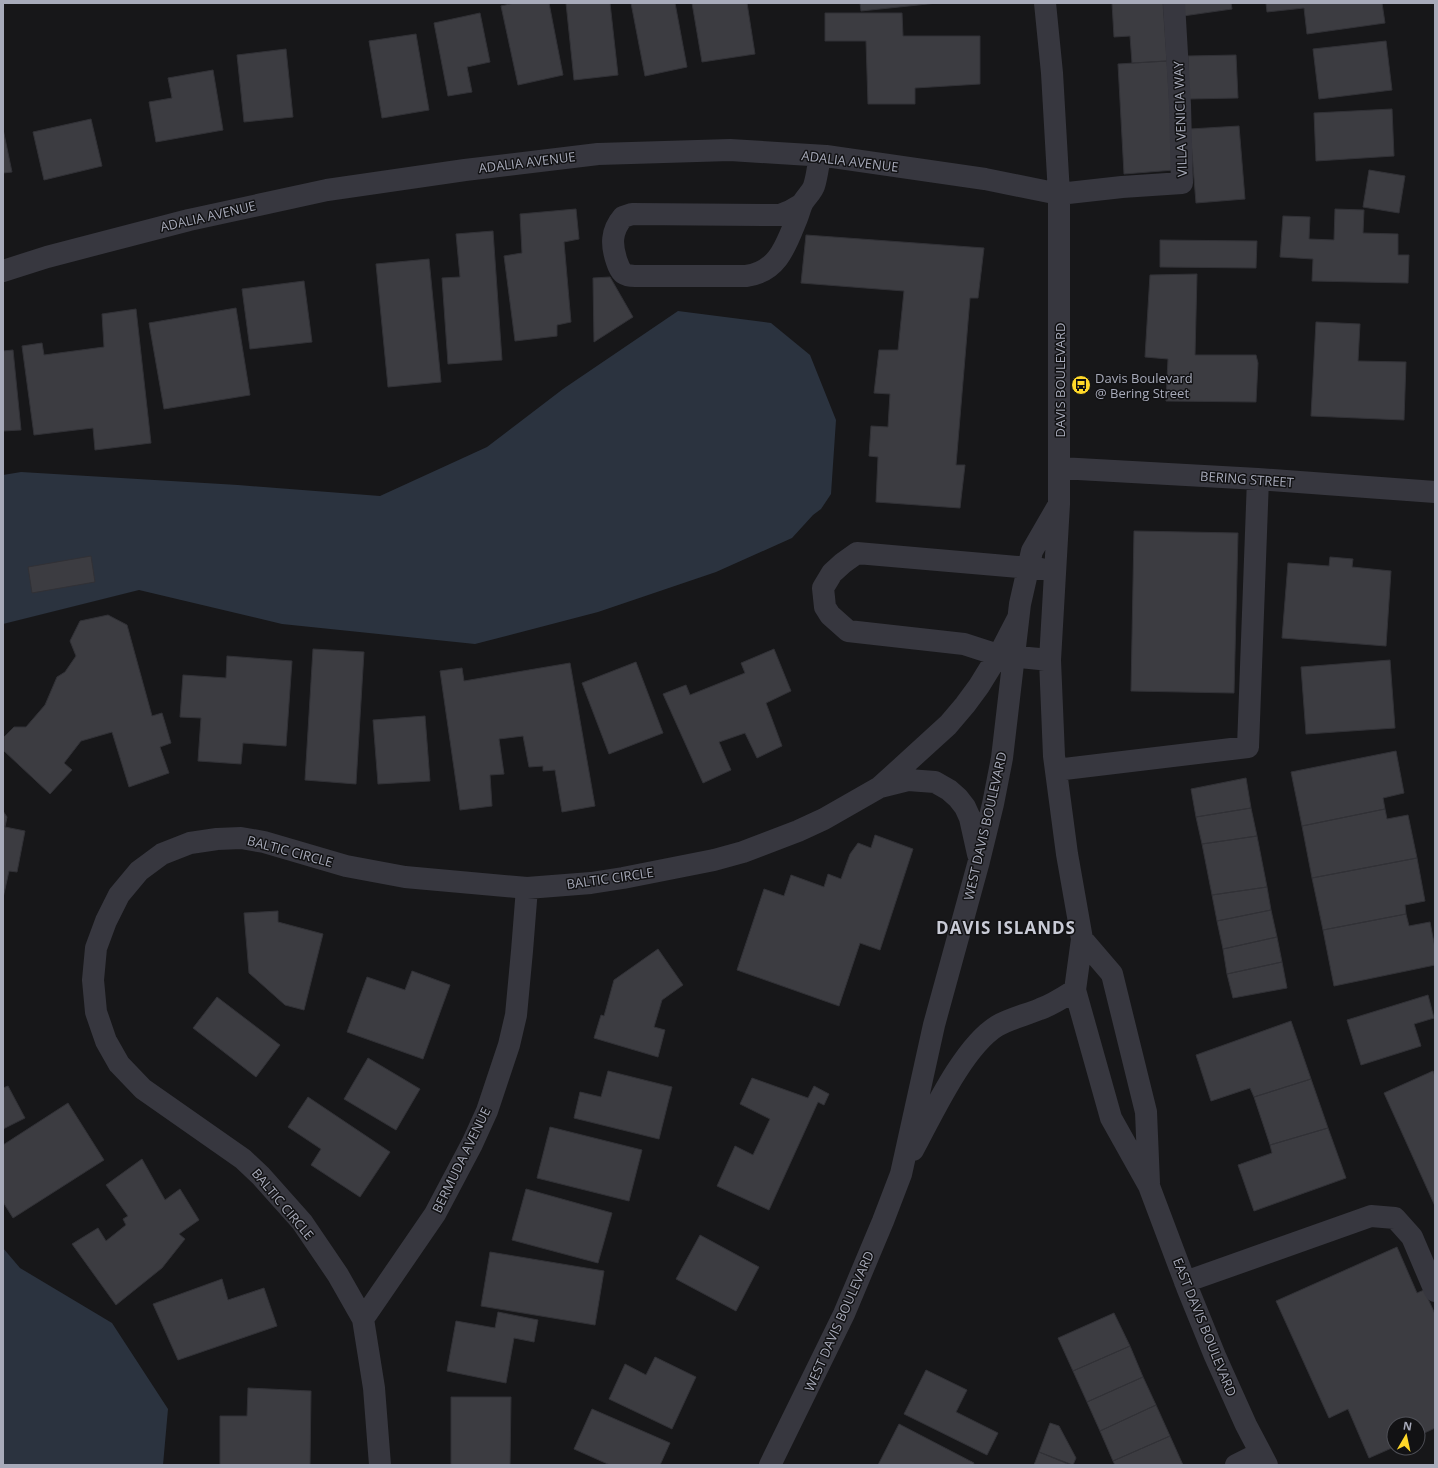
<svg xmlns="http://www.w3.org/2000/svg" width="1438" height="1468" viewBox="0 0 1438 1468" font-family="'Open Sans',sans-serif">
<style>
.water{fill:#2b333f}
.building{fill:#3c3c41;stroke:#313136}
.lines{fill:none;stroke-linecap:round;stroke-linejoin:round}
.minor{stroke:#37373f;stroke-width:22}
.labels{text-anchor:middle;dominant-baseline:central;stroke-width:3;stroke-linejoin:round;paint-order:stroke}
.street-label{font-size:13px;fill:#a8abba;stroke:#121214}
.poi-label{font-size:13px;fill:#a8abba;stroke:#121214;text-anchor:start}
.district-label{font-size:17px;font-weight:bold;letter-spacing:1px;fill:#c9cbd6;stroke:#121214}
</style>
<rect width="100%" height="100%" fill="#171719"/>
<path class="water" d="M678,311l93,12 39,32 26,65 -5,74 -10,15 -8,6 -21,23 -76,34 -118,40 -123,32 -193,-20 -143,-34 -136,34v-149l18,-3 217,13 142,11 107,-49 76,-58z
M3,1248l17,20 92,55 56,86 -5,56h-160z"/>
<path class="building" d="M514,3h35l14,72 -45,10 -17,-79z
M566,3h44l8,72 -44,5z
M631,3h44l12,64 -42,9z
M692,3h55l8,51 -53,8z
M860,3h77l-76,8z
M1112,3h51l4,58 -35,2 -2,-27 -16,1z
M1181,3h50l1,6 -49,7z
M1266,3h116l3,20 -78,11 -3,-26 -37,4z
M480,13l10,49 -23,5 5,25 -24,4 -14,-73z
M825,13h77l1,23h77v48l-65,4v16h-47l-2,-63h-41z
M416,34l13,76 -47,8 -13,-77z
M1386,41l6,49 -73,9 -6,-50z
M286,49l7,68 -49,5 -7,-67z
M1236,55l2,43 -49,1 -1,-43z
M1167,61l7,109 -50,4 -6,-110z
M213,70l10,60 -67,12 -7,-40 23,-4 -4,-20z
M1392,109l2,47 -78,5 -2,-48z
M91,119l11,47 -58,14 -11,-48z
M1239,126l6,73 -49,4 -6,-74z
M3,129l9,43 -9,1z
M1369,170l36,6 -6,37 -36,-6z
M576,209l3,30 -15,3 7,80 -14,3v11l-42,5 -11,-85 18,-3 -2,-39z
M1335,209l29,1 -1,23 35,1v21h11l-1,28 -96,-2 1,-22 -33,-2 3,-41 27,1 -1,22 25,1z
M493,231l9,129 -54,4 -6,-86 18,-1 -4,-43z
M806,235l178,13 -6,50h-8l-14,167h9l-5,43 -84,-6 2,-45 -9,-1 2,-30 17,1 2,-33 -16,-1 5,-43h19l6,-59 -103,-8z
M1160,240l97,1 -1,27 -96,-1z
M429,259l12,123 -53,5 -12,-123z
M1197,274l-2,81h61l2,8 -2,39 -90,-1 2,-42 -23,-2 5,-82z
M610,277l23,40 -39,25 -1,-64z
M304,281l8,61 -62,7 -8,-60z
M236,308l14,87 -86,14 -15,-86z
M136,309l15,134 -56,7 -2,-22 -59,7 -12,-89 20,-3 2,12 60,-8 -2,-33z
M1316,322l44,2 -2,37 48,1 -2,58 -93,-4z
M13,350l8,80 -18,1v-80z
M1134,531l104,2 -4,160 -103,-2z
M91,556l4,26 -63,11 -4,-26z
M1330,557l23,2 -1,8 39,4 -5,75 -104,-8 6,-75 41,3z
M108,615l19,10 25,91 10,-3 9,30 -11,4 9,26 -40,14 -17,-55 -31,9 -17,22 8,7 -22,24 -46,-43v-14l10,-10h12l19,-22 12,-28 8,-5 11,-16 -6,-15 10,-20z
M313,649l51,3 -8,132 -51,-4z
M774,649l17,42 -25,12 16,43 -25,12 -12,-25 -26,9 12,28 -28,13 -40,-89 23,-9 4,10 55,-22 -4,-10z
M227,656l65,5 -6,85 -43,-3 -2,21 -43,-3 3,-43 -21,-1 3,-42 43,3z
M1390,660l5,68 -89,6 -5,-67z
M636,662l27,71 -54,21 -27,-71z
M570,663l25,143 -33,6 -7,-42 -12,1v-5l-14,1 -6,-31 -24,3 5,35 -14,1 2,31 -32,4 -20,-139 22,-3 2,13z
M425,716l5,65 -52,3 -5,-64z
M1396,751l8,42 -21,5 2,11 -83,17 -11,-54z
M1246,778l5,30 -55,9 -5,-28z
M1251,808l6,28 -55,8 -6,-27z
M1385,809l2,10 21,-4 9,43 -105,20 -10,-52z
M3,811l4,6 -2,10 20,4 -8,41 -8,-1 -6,27z
M875,835l38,14 -33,101 -20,-7 -21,63 -102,-36 27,-81 20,7 7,-21 33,12 4,-13 13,5 9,-25 8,-11 13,5z
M1257,836l10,51 -55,8 -10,-51z
M1417,858l8,43 -20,4 1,9 -83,16 -11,-52z
M1267,887l4,23 -54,11 -5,-26z
M1271,910l6,27 -54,12 -6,-28z
M278,911v11l45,12 -19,76 -19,-5 -36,-32 -5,-60z
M1406,914l3,12 21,-4 5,26v17l-101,21 -11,-56z
M1277,937l5,25 -55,12 -4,-25z
M658,949l25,36 -21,15 -8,27 11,3 -7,27 -64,-19 7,-23 3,1 10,-36z
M1282,962l5,26 -54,10 -6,-24z
M412,971l38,14 -27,74 -76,-27 20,-55 38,13z
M1428,995l6,23 -20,6 7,22 -60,19 -14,-45z
M217,997l63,48 -24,32 -63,-49z
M1291,1021l20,58 -57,18 -4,-9 -39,13 -15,-46z
M368,1058l52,31 -24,41 -52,-31z
M608,1071l64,16 -13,52 -85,-21 6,-26 21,5z
M1433,1071l2,5v130l-51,-113z
M752,1078l56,20 6,-12 15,8 -5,11 -6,-3 -49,108 -52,-24 18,-40 18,9 17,-36 -30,-15z
M1311,1079l17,49 -58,17 -16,-48z
M8,1086l17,32 -22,11v-41z
M308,1097l82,55 -30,45 -49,-32 10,-16 -33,-22z
M68,1103l36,57 -91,58 -10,-16v-57z
M550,1127l92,23 -13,51 -92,-23z
M1328,1128l18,50 -92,33 -16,-46 34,-12 -2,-8z
M142,1159l23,41 15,-11 19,31 -20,14 6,5 -23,29 -46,37 -44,-61 26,-16 8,13 20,-16 -3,-6 5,-3 -22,-31z
M526,1189l86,24 -14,50 -86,-23z
M700,1235l59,32 -23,44 -60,-32z
M1397,1247l20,46 7,-3 11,24v114l-17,8v-12h-24v23l-25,11 -21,-49 -19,9 -53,-117z
M490,1252l114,19 -9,54 -114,-19z
M222,1279l6,21 36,-12 13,38 -99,34 -25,-56z
M498,1312l40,8 -4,22 -20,-4 -8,45 -59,-12 9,-50 39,7z
M1114,1313l16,33 -57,25 -15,-33z
M1130,1346l13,31 -56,25 -14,-31z
M655,1357l41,20 -24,52 -63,-30 16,-35 21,11z
M926,1370l41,20 -11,22 42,21 -11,22 -83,-41z
M1143,1377l13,28 -56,26 -13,-29z
M248,1388l63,3 -1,74h-90v-49h27z
M451,1397h60l-1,68h-59z
M1156,1405l14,31 -57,25 -13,-30z
M592,1409l78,34 -10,22h-50l-36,-16z
M1050,1423l9,3 17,32 -3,7 -34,-13z
M899,1424l75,39 -1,2h-95z
M1170,1436l13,29h-68l-2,-4z
M1039,1452l31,13h-36z"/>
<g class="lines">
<path class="minor" d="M1045,3l7,70 7,121v310l-9,156 4,96 13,98 15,85 -7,51 36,128 38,68 38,101 28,69 31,69 21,40
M802,204l-12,7 -10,4 -148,-1 -9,3c-12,14 -12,28 -6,45 1,3 3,8 6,11 3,2 8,3 12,3h111c32,-4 40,-31 51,-58 2,-5 3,-10 5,-14 3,-6 10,-12 12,-18 3,-9 4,-20 6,-30
M3,271l44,-14 142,-37 138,-30 138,-20 133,-16 132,-4 96,6 159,23 74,15 63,-7 60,-4 -2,-78 -6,-102
M1060,468l198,11 177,13
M1041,569l-184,-16 -14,10 -11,10 -9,15 2,19 5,8 18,16 116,13 34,11 52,5
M1056,770l192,-23 10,-268
M880,787l28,-7 27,2 14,8 9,8 7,9 5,11 8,36
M1082,939l30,35 34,138 3,71
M913,1150c19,-35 50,-103 84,-124 14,-8 29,-11 43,-17 12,-4 24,-12 35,-19
M1185,1282l186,-66 24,2 17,19 23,54
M363,1319l72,-105 37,-70 15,-33 22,-66 7,-30 6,-64 5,-63
M380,1465l-6,-77 -11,-69 -25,-44 -36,-53 -41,-46 -18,-17 -100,-70 -24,-25 -13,-23 -10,-29 -3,-32 3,-32 10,-27 13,-26 20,-24 23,-17 28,-11 27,-4 24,-1 23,4 82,24 59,11 122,11 64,-5 32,-5 91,-18 29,-8 55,-21 26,-12 56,-32 68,-62 17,-20 14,-19 24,-39 15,-29
M770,1465l74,-151 39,-93 18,-47 33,-149 45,-164 14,-57 9,-46 18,-154 12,-53 26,-45
M1236,1465l24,-12"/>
</g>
<defs>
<g id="bus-disc" transform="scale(1)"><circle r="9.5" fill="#ffd829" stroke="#121214"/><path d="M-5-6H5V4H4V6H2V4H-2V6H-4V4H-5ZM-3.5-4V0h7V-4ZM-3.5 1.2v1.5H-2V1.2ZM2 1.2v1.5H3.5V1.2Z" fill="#111"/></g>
</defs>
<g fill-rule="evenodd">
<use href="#bus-disc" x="1081" y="385"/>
</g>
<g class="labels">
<g class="street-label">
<text transform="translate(1180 119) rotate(-92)">VILLA VENICIA WAY</text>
<text transform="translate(850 161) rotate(7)">ADALIA AVENUE</text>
<text transform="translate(527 162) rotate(-7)">ADALIA AVENUE</text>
<text transform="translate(208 216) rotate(-13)">ADALIA AVENUE</text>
<text transform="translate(1060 380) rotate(-90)">DAVIS BOULEVARD</text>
<text transform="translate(1247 479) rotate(4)">BERING STREET</text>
<text transform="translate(985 826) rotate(-77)">WEST DAVIS BOULEVARD</text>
<text transform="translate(290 851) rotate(15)">BALTIC CIRCLE</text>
<text transform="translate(610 878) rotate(-8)">BALTIC CIRCLE</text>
<text transform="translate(461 1160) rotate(-64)">BERMUDA AVENUE</text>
<text transform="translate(283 1204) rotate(50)">BALTIC CIRCLE</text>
<text transform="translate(839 1321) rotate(-66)">WEST DAVIS BOULEVARD</text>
<text transform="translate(1205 1327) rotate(68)">EAST DAVIS BOULEVARD</text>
</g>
<g class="poi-label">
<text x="1095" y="378">Davis Boulevard<tspan x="1095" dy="15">@ Bering Street</tspan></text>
</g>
<g class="district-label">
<text x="1006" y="927">DAVIS ISLANDS</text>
</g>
</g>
<rect width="1438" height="1468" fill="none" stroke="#a8abba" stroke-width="8"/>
<g transform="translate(1406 1436) rotate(9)"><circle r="19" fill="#121214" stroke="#4e4f56"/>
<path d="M0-3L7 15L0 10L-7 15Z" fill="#ffd829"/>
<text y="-6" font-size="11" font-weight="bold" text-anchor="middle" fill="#a8abba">N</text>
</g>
</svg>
